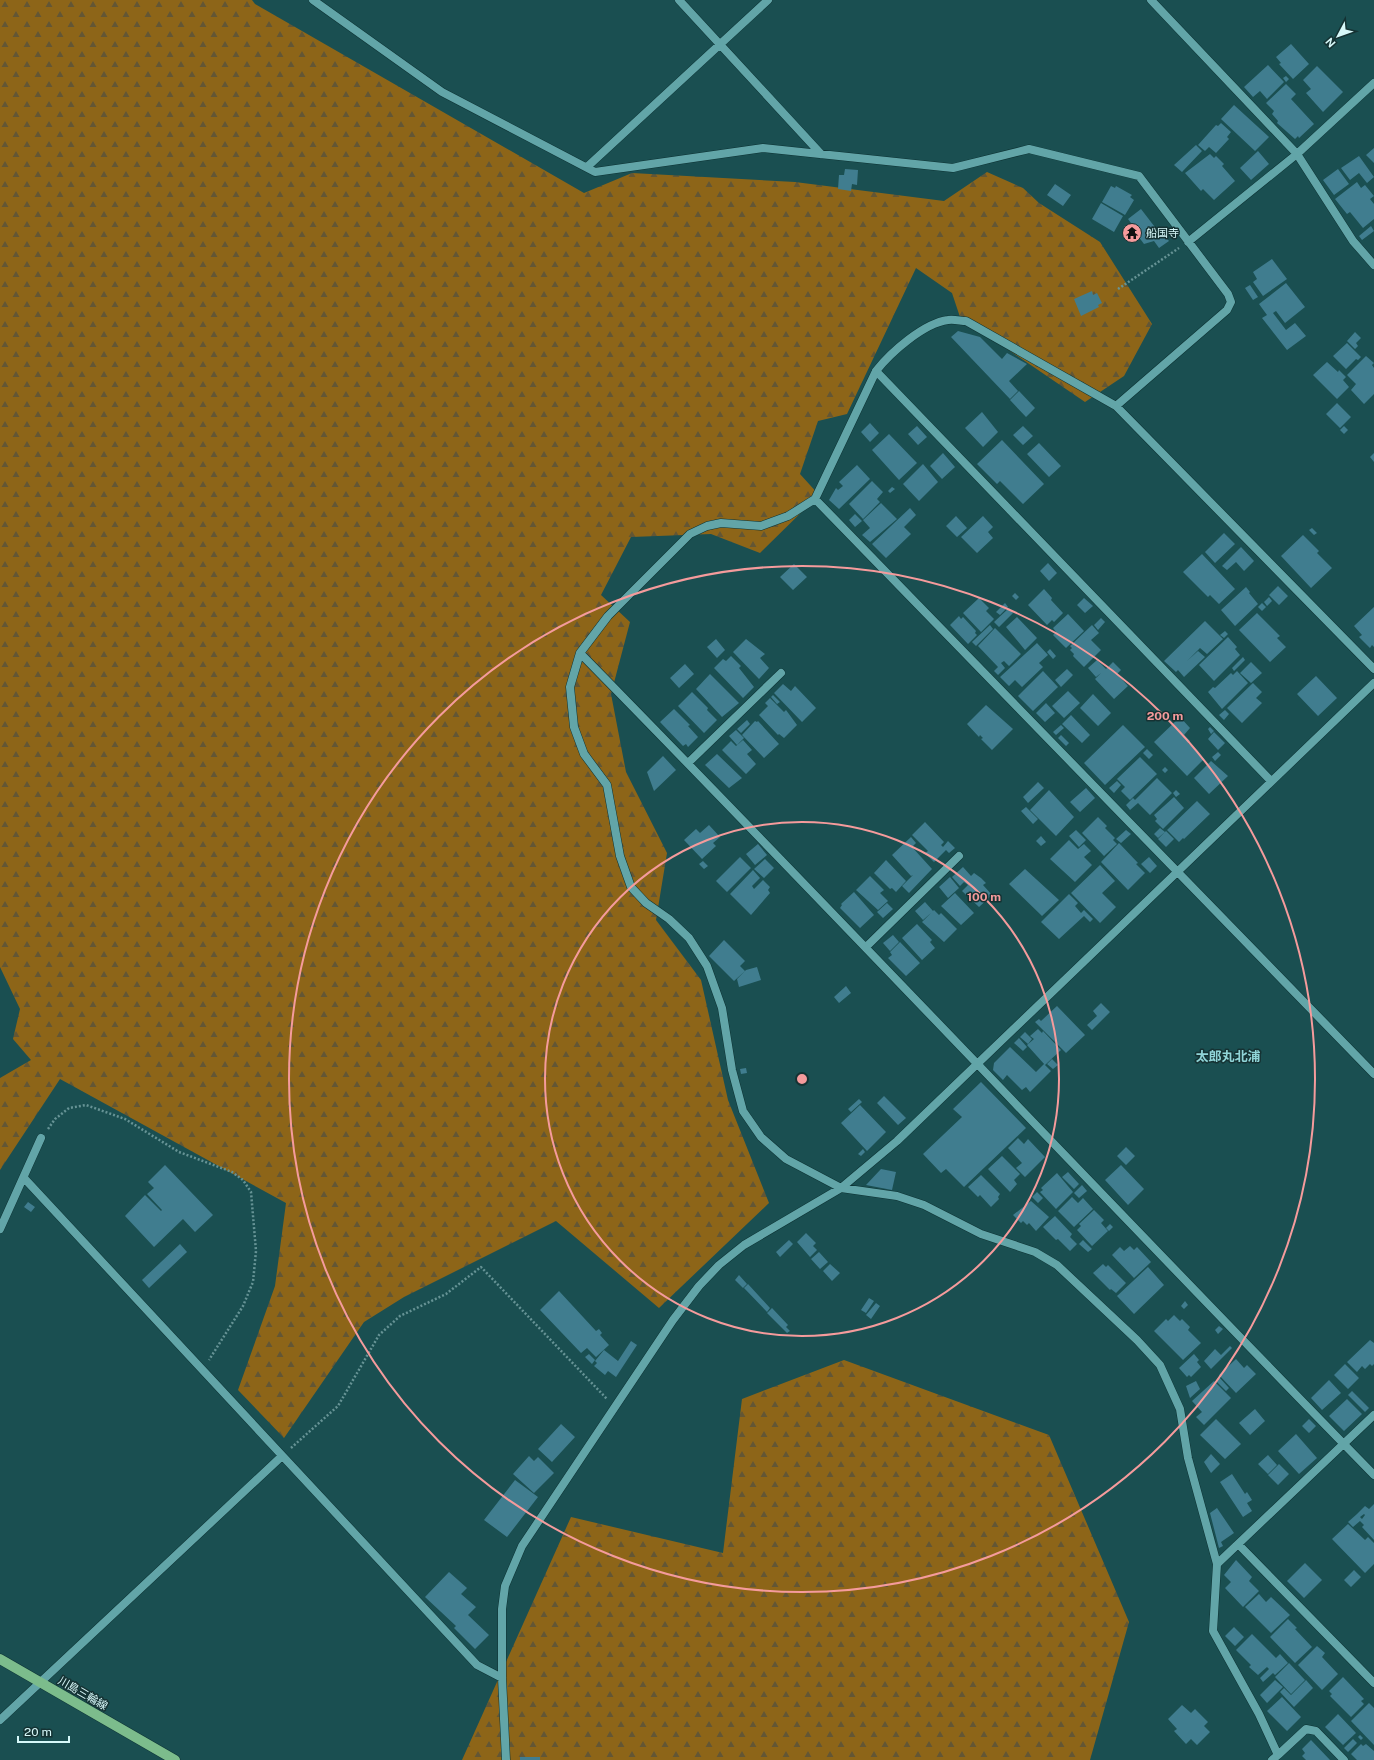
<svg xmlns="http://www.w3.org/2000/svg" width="1374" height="1760" viewBox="0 0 1374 1760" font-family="'Public Sans','Noto Sans JP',sans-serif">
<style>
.forest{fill:url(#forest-firs)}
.building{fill:#407d8f}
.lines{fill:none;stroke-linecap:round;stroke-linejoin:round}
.minor-casing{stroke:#0d3334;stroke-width:9}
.primary-casing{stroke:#0d3334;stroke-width:11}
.path{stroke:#669395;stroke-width:2.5;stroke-dasharray:2 2;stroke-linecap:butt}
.minor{stroke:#62a5a8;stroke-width:8}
.primary{stroke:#7cbc8c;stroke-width:10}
.ring{fill:none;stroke:#f59b9c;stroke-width:2}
.labels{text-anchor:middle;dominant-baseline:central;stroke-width:3;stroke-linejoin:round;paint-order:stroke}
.poi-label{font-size:11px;fill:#d7f8f9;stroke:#153233;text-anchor:start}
.street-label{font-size:11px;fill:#d7f8f9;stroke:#153233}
.quarter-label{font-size:13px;font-weight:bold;fill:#90d4d7;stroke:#153233}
.centre{fill:#f59b9c;stroke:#153233;stroke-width:2}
.ring-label{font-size:12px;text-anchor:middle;font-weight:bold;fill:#f59b9c;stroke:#153233;stroke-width:3;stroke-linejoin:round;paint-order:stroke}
</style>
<defs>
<pattern id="forest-firs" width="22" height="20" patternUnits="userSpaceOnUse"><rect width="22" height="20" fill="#8d6518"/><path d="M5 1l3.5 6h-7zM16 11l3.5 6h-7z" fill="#635634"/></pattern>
</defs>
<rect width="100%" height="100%" fill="#1a4f51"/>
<path class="forest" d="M0,0h252l3,4 329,189 48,-20 163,9 149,19 43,-29 36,16 16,15 61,39 52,82 -28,52 -39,26 -125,-85 -8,-24 -36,-25 -69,146 -29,7 -18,53 19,21 -59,58 -49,-19 -80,3 -30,58 29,27 -19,72 15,78 41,81 -11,67 45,60 27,120 41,103 -110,105 -103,-87 -152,76 -40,25 -80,116 -46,-48 37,-104 11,-83 -226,-124 -60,91v-92l31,-18 -18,-21 7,-30 -20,-42z
M844,1360l205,75 80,187 -39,138h-628l109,-243 152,36 19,-154z"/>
<path class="building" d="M1291,44l18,20 -16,15 -14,-15 2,-1 -5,-6z
M1268,65l16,17 -17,17 -7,-8 -7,6 -9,-10z
M1317,66l26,26 -20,20 -17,-19 5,-4 -8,-9z
M1286,76l3,3 -3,3 -3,-4z
M1286,84l10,10 -5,5 23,25 -15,14 -1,-2 -3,3 -18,-16 1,-2 -6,-7 2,-3 -8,-8z
M1234,105l35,32 -14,14 -34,-32z
M1221,123l10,9 -4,5 2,2 -13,14 -7,-6 -4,4 -7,-6 18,-20 2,1z
M1196,145l6,6 -20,21 -8,-7z
M1374,148v15l-8,-8z
M1258,151l11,13 -18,16 -11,-12z
M1210,154l4,4 2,-2 8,8 -2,2 13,15 -21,19 -11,-11 -2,2 -16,-18z
M1359,156l15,21 -7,6 -8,-10 -9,7 -9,-12z
M845,169l13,1 -1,15 -5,-1 -1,7 -13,-2 1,-14h5z
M1338,169l11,15 -15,11 -11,-15z
M1357,182l4,6 4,-3 9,11 -4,3 4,5v15l-11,9 -13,-16 -3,2 -12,-15z
M1055,184l16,11 -8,11 -16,-11z
M1111,186l4,2 1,-2 16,9 -2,2 4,3 -9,15 -23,-13z
M1101,203l22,13 -9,16 -22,-13z
M1141,209l20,26 1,2 2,-2 5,6 -10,7 -5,-7 -10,3 -6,-8 2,-1 -12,-16z
M1371,226l3,5 -12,9 -3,-4z
M1272,259l15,20 -24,17 -10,-14 4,-3 -4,-7z
M1286,283l19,24 -20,16 -9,-12 -3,2 13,17 9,-7 11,13 -19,14 -25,-32 5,-3 -8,-11z
M1250,285l8,12 -5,3 -8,-12z
M1092,291l1,4 4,-2 5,10 -4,2 1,2 -18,9 -7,-17z
M958,331l22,6 22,22 5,-6 20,11 -18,17 9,10 -8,8 -59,-62z
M1355,332l6,6 -5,5 2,3 -3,3 -8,-8z
M1347,343l14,14 -3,3 -2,-1 -10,10 -13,-13z
M1366,356l8,7 -2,2 2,3v26l-10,10 -13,-14 5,-6 -9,-9z
M1327,362l11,10 1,-2 7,7 -3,3 6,7 -12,12 -24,-24z
M1019,391l16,17 -9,9 -16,-17z
M1337,403l14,14 -11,11 -14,-14z
M982,412l16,20 -15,15 -18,-19z
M870,423l9,10 -9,9 -9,-10z
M917,426l10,11 -9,8 -10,-11z
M1023,426l10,10 -10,9 -10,-10z
M1344,426l4,4 -4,4 -4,-4z
M889,434l28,29 -18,17 -27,-30z
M1002,440l42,44 -21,20 -23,-23 -3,3 -20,-20z
M1039,443l22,23 -12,11 -22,-23z
M943,453l12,14 -13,12 -12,-13z
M1374,453v9l-4,-5z
M923,464l15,18 -19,19 -16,-17z
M857,465l13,14 -31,30 -10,-9 7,-12 2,2 5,-4 -4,-4z
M872,481l11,11 -6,7 3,3 -17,17 -14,-15z
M892,487l3,2 -5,4 -2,-2z
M881,503l16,16 -27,23 -8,-7 8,-7 -7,-8z
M910,508l6,7 -12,12 7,7 -25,24 -14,-14z
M855,514l7,7 -7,6 -6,-7z
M956,516l11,12 -10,9 -11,-11z
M983,516l10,11 -5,5 5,6 -16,15 -16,-16z
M1312,528l5,5 -3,2 -5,-5z
M1224,533l11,11 -20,19 -10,-11z
M1303,535l16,16 -2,2 15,15 -21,20 -30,-32z
M1241,547l13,14 -10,10 -8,-9 -9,8 -5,-4z
M1202,554l33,35 -16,15 -9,-9 -2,2 -25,-25z
M1048,563l9,10 -8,8 -9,-10z
M794,564l13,13 -14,13 -13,-13z
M1278,586l10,10 -9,9 -10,-10z
M1246,587l4,5 -1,1 9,11 -23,22 -14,-16z
M1044,589l8,9 -1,2 12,13 -9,9 -2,-2 -5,5 -19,-20z
M1015,593l4,4 -3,3 -4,-4z
M1269,597l3,4 -5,5 -3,-4z
M979,598l10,10 -3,3 8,8 -13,13 -18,-19z
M1084,598l9,8 -8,7 -8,-8z
M1005,603l3,4 -8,8 -4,-3z
M1262,603l4,4 -4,4 -4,-4z
M1374,607v40l-2,-2 -2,3 -11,-11 3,-2 -8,-9z
M1009,608l4,5 -14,14 -5,-5z
M1257,613l23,23 -3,2 9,9 -16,15 -31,-32z
M1068,614l16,17 -18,17 -13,-13 3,-3 -3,-4z
M959,616l2,3 2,-2 13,14 -1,2 2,2 -9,9 -18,-19z
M1017,617l20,21 -12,12 -19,-23z
M1101,618l4,4 -7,8 -4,-5z
M1205,621l18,18 -16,15 -7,-6 -13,13 11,-10 7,6 -21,20 -6,-7 -2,2 -12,-11z
M990,625l3,4 -17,17 -4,-4z
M1092,625l7,8 -8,7 10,10 -17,17 -11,-11 1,-2 -4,-4 2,-2 -2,-2z
M995,628l26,26 -12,12 -5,-5 -3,2 4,5 -7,7 -4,-4 4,-4 -20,-21z
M1225,631l3,3 -4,4 -4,-3z
M1228,637l9,10 -2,2 5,6 -26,26 -15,-16z
M716,639l9,11 -8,8 -10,-11z
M746,639l19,15 -5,4 9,10 -10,11 -26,-27z
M1037,643l11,12 -9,8 4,4 -21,20 -11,-11 4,4 -6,6 -9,-9z
M1050,649l6,7 -3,3 -6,-7z
M731,656l10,10 -2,2 15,19 -11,11 -29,-30 9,-9 3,2z
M1243,657l2,3 -11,11 -2,-3z
M1097,660l9,9 7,-7 8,8 -4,4 11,12 -14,13 -19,-20 6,-6 -5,4 -8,-9z
M1251,662l11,11 -11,10 -11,-10z
M685,664l9,10 -15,14 -9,-10z
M1067,669l6,6 -12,12 -6,-7z
M1043,671l15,16 -25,24 -15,-15z
M1237,671l11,12 -26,26 -14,-17 5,-5 2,1 16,-15 2,2z
M710,674l29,29 -17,14 -26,-28z
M1316,676l21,22 -19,18 -21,-22z
M1253,683l9,9 -6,6 6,5 -20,20 -15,-15z
M783,684l8,7 4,-5 21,22 -14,14 -28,-29z
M1068,691l12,12 -16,15 -12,-12z
M692,692l16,16 -1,2 10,10 -13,13 -26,-27z
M1093,694l18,19 -13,13 -18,-18z
M773,695l7,7 -3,2 -6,-7z
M770,698l14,14 2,-2 11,15 -13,13 -5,-4 -1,1 -19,-20 9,-9 -3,-3z
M1046,703l9,10 -10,9 -9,-9z
M986,705l27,24 -21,21 -11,-11 2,-1 -3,-3 -1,2 -12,-13z
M674,709l16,16 -2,1 10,11 -10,10 -2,-3 -3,2 -23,-24z
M1225,710l4,4 -5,6 -5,-5z
M1071,715l19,20 -8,8 -20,-19z
M1180,717l10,11 -6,7 6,6 -2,2 16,16 -17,17 -33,-34z
M747,720l3,4 -9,9 -4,-4z
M755,721l2,1 1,-1 21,23 -15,14 -22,-23z
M1061,725l3,3 -8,7 -3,-3z
M1123,725l22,22 -40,38 -21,-22z
M1210,727l4,4 -3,3 -3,-5z
M736,730l8,8 -7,7 -8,-9z
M1214,732l11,11 -7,7 -10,-11z
M1061,735l8,8 -3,3 -8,-8z
M743,740l9,10 -5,4 9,10 -10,10 -24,-24 9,-9 5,5z
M1147,749l6,6 -4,4 -6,-6z
M1218,752l3,3 -6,6 -3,-4z
M717,754l25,24 -13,10 -24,-23z
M663,756l13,14 -22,21 -7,-19z
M1140,757l17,17 -27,26 -9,-9 4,-4 -8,-8z
M1211,761l17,15 -19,18 -15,-16z
M1165,767l3,3 -3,3 -3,-3z
M1157,778l15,15 -22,22 -12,-12 -8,7 -4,-5 7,-7 2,2z
M1117,781l4,4 -7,8 -5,-5z
M1038,782l6,6 -16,15 -5,-6z
M1086,788l9,10 -15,14 -10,-10z
M1049,790l25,27 -18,19 -26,-26z
M1176,790l4,4 -4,3 -3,-4z
M1174,797l10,11 -21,21 -8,-8 2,-2 -3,-4z
M1197,801l13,13 -26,25 -1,-1 -4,4 -12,-12z
M1026,807l12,12 -5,5 -12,-13z
M1098,817l9,9 -2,2 10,10 -2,2 4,4 -13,12 -22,-23z
M925,822l19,20 -3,3 2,2 5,-6 7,7 -6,5 -3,-3 -12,12 -9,-9 3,-2 -16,-16z
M709,825l11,12 -7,6 3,3 -14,13 -18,-19 12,-11 4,4z
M1160,828l5,4 -7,6 -4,-4z
M1076,830l10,10 -7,7 -10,-11z
M1126,830l5,4 -10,9 -5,-4z
M1166,831l8,8 -8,8 -8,-8z
M1041,836l5,6 -5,4 -5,-5z
M911,837l5,6 -4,4 20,22 -23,24 -7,-7 11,-11 -2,1 -19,-21z
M1069,840l9,9 6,-5 7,7 -7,6 8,8 -17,17 -25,-23z
M1119,843l19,20 -2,1 9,9 -17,17 -27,-28z
M758,844l9,11 -12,10 -9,-11z
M740,857l11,11 -24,24 -11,-11z
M1149,857l8,9 -7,7 -9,-9z
M765,859l9,9 -10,10 -10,-9z
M886,860l20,21 -10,11 -4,-4 -2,1 -16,-16z
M703,861l5,5 -4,3 -5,-5z
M1100,865l15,16 -13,12 14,14 -16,16 -29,-30z
M963,867l8,9 3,-3 7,5 5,5 -3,2 9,10 -13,12 -17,-16 6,-6 -4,-3 -4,4 -8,-9z
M1025,869l34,31 -17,16 -33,-32z
M753,870l7,8 -8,8 2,3 9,-9 7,7 -2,3 2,3 -19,22 -21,-21z
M870,876l14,14 -4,3 8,8 -10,9 -22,-20z
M950,877l9,11 -11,10 -9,-11z
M854,892l20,23 -14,13 -20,-20 2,-3 -1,-1z
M955,893l19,20 -13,12 -20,-19z
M1069,894l9,9 -3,3 6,7 3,-3 9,9 -3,3 -6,-6 -25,23 -18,-17z
M925,902l8,9 1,-1 5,5 2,-2 16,16 -13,13 -22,-20 9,-9 -8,7 -8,-9z
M887,903l6,6 -10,9 -6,-6z
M917,924l15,16 -2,2 5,6 -13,12 -20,-22z
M893,935l6,7 -9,9 -7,-8z
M724,940l21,21 -5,5 5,5 -11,10 -25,-25z
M900,942l20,21 -14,13 -18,-18 4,-3 -2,-3z
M757,967l4,13 -22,7 -2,-8 9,-9z
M846,986l5,7 -12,10 -5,-6z
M1101,1003l9,9 -18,18 -5,-5 10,-9 -4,-5z
M1057,1006l28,29 -19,18 -31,-31 4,-3 2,2z
M1038,1029l4,4 1,-2 18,19 -16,15 -18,-20 7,-6 -4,-3z
M1025,1032l7,7 -4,5 -8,-7z
M1019,1038l8,9 -4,4 -9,-8z
M1010,1047l26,25 8,-8 7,7 -21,21 -4,-5 -4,3 -15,-15 -4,5 -10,-10 1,-7z
M1052,1059l6,6 -5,4 -6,-5z
M746,1068l1,5 -6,1 -1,-5z
M981,1082l45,46 -62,59 -18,-18 -5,4 -18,-19 39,-37 -9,-8z
M884,1096l22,22 -8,7 -21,-22z
M859,1099l3,3 -11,10 -3,-3z
M860,1105l26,27 -19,19 -26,-28z
M1018,1138l6,6 4,-5 17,18 -20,20 -9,-9 6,-5 -14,-15z
M1126,1147l9,9 -9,9 -9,-9z
M863,1149l2,3 -4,4 -3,-2z
M1002,1156l18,18 -6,6 3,4 -7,8 -22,-23z
M165,1165l48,50 -18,17 -12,-13 -29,28 -29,-31 20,-21 16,16 1,-1 -15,-16 7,-6 -6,-6z
M1121,1165l23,24 -16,16 -23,-25z
M881,1169l15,3 -4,18 -26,-5z
M1068,1172l11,12 -5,5 -12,-12z
M1057,1173l16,19 -17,17 -16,-17 3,-2 -2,-2z
M981,1175l19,19 -2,3 1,2 -8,8 -11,-12 -2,2 -10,-10z
M1082,1185l5,6 -8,7 -5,-5z
M1037,1192l6,6 -5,5 -6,-6z
M1072,1197l6,6 5,-5 10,11 -19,18 -16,-16z
M1031,1201l18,16 -13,14 -7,-8 -2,2 -4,-4 -2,2 -8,-8z
M28,1202l7,5 -4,5 -7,-5z
M1094,1210l10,10 -3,3 7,8 -16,15 -15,-16 4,-4 -2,-2z
M1055,1216l17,18 -2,3 7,7 -7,7 -12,-12 -2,1 -13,-13z
M1110,1224l3,3 -4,4 -3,-3z
M806,1233l10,10 -3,3 4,4 -7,7 -13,-15z
M789,1240l4,4 -13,13 -4,-5z
M1083,1240l9,9 -4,3 -9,-8z
M180,1244l7,8 -38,36 -7,-8z
M1130,1246l4,4 3,-3 14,15 -17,16 -22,-23 8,-8 4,4z
M819,1252l9,10 -8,7 -9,-10z
M830,1264l10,9 -8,8 -9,-10z
M1103,1264l3,3 2,-2 18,18 -10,10 -5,-4 -1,1 -17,-17z
M1148,1267l16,18 -30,29 -17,-18z
M739,1275l8,9 -4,4 -8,-8z
M748,1284l22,24 -3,4 -23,-24z
M559,1291l37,40 3,-2 3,4 -2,2 9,10 -13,12 -9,-9 -6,5 -41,-43z
M869,1298l5,3 -8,12 -5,-3z
M1185,1301l3,4 -4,4 -3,-3z
M876,1303l4,3 -9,13 -5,-4z
M772,1308l16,17 -2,2 4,4 -3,2 -20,-20z
M1174,1315l6,6 2,-2 8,8 -2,3 13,13 -18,17 -29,-29 12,-12 2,2z
M1219,1326l4,3 -5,5 -3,-4z
M1370,1340l4,3v21l-2,2 -2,-2 -5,5 -3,-3 -5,6 -10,-10z
M631,1341l6,4 -21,32 -8,-6 -3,4 -11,-9 3,-3 -2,-2 9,-11 14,11z
M1230,1346l2,2 -21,21 -7,-8 11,-12 6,6z
M589,1354l6,6 -3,4 -7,-7z
M1194,1354l5,6 -2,2 4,5 -10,10 -2,-2 -2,2 -8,-9z
M1236,1359l8,9 3,-3 9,9 -20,19 -17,-18z
M1345,1364l14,14 -11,11 -14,-14z
M1219,1377l10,11 -3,3 -10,-10z
M1329,1380l12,13 -19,17 -11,-12z
M1196,1381l4,8 -10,9 -4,-12z
M1214,1381l17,17 -27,27 -8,-8 6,-5 -10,-11z
M1352,1391l17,17 -4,4 -17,-17z
M1347,1399l15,15 -18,17 -15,-15z
M1255,1409l10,12 -15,14 -11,-12z
M1216,1419l25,25 -16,15 -25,-24z
M1309,1419l7,7 -7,7 -7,-7z
M561,1424l14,13 -23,25 -14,-13z
M1296,1434l21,24 -18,16 -21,-23z
M1211,1454l9,10 -9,9 -7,-11z
M1268,1455l9,10 -9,9 -10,-10z
M529,1456l5,5 4,-4 16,16 -20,20 -21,-19z
M1279,1464l10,10 -11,11 -10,-10z
M1232,1474l13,20 2,-2 5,8 -5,3 5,8 -9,6 -23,-35z
M515,1480l23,17 -31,40 -23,-17z
M1374,1504v36l-12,-13 2,-2 -4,-4 -7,6 -5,-5 9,-8 5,5 3,-4 -1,-1 -4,3 -3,-3 8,-8 4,3z
M1217,1508l17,25 -13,9 2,4 -4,2 -9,-35z
M1348,1524l17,16 3,-3 6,6v21l-9,9 -33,-34z
M1236,1560l16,17 -3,4 10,10 -16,16 -18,-19 6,-6 -7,-7z
M1305,1563l17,17 -18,18 -17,-17z
M1354,1570l7,7 -10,10 -7,-7z
M449,1572l18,16 -6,6 15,13 -8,8 21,20 -14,14 -21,-21 2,-2 -31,-29z
M1259,1594l7,8 5,-5 19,18 -19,18 -26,-26z
M1288,1619l9,9 -2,1 17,18 -17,16 -25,-26z
M1234,1627l10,10 -9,9 -10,-10z
M1252,1634l24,24 4,-4 8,9 -13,12 -2,-2 -10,9 -3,-4 9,-9 -2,-2 -9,8 -9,-8 2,-2 -15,-15z
M1317,1646l8,7 -3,4 16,17 -16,16 -24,-25z
M1289,1663l16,17 -14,14 -16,-17z
M1343,1677l21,22 -3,2 3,3 -13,13 -21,-21 2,-2 -3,-3z
M1275,1680l8,7 -16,16 -7,-8z
M1306,1680l7,8 -19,19 -14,-15 4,-4 7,7z
M1282,1697l19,20 -14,14 -20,-20z
M1369,1703l5,5v37l-23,-24z
M1182,1705l9,8 4,-4 13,13 -4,4 6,6 -13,13 -6,-6 -5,5 -12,-13 3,-2 -9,-10z
M1338,1714l18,19 -13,12 -18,-18z
M1360,1735l3,3 -2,2 -3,-3z
M1353,1739l4,4 -9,9 -4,-4z
M1311,1740l19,20h-24l-4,-4 3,-3 -3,-4z
M1361,1744l2,2 3,-2 8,7v9h-17l-6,-6z
M520,1757h20v3h-20z"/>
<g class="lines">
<g class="minor-casing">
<path id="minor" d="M313,0l129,92 153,80 168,-24 190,20 76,-19 110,27 89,118 3,8 -4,8 -111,96
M679,0l142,154
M1151,0l146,154 56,87 21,24
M587,167l181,-167
M1188,242l109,-88 77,-71
M876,371l395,410
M815,499l559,575
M580,653c267,272 528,550 794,822
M688,763l93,-90
M866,947l93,-91
M24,1178l453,487 25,13
M0,1229l41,-91
M1239,1545l135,138
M1217,1564l-29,-106 -8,-49 -20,-44 -23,-25 -80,-75 -22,-13 -54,-18 -57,-29 -27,-9 -56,-8 -55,-29 -25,-22 -18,-26 -11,-41 -10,-62 -15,-42 -18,-28 -20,-19 -23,-16 -15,-16 -11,-31 -13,-71 -23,-31 -10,-27 -4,-40 10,-34 28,-37 82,-82 17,-8 14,-3 40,3 27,-10 27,-17 61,-128c15,-19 48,-48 72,-51 6,-1 13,1 18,1l150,85 258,263
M0,1720l282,-264
M1278,1755l28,-26 10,2 28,29
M506,1760l-4,-82v-69l3,-23 17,-40 151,-226 26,-34 20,-21 25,-20 97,-57 56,-47 477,-458
M1272,1760l6,-5 -19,-41 -46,-83 4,-67 157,-149"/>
</g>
<g class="primary-casing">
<path id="primary" d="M0,1659l175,101"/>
</g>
<path class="path" d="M1118,289l61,-41
M48,1129l7,-10 14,-11 17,-3 39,14 54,33 53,20 11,8 8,12 5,59 -3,31 -10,24 -34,54
M291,1448l47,-42 41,-71 21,-19 46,-22 35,-27 126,132"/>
<use href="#minor" class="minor"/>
<use href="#primary" class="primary"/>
</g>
<g class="ring">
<circle cx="802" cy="1079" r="257"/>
<circle cx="802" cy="1079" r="513"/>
</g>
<defs>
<g id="temple-disc" transform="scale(1)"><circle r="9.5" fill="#f59b9c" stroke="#153233"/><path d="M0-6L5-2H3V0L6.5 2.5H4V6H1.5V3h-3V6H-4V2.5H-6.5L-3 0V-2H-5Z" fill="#111"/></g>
</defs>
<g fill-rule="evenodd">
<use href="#temple-disc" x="1132" y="233"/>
</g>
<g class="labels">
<g class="poi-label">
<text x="1146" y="233">船国寺</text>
</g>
<g class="street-label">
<text transform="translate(83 1693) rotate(30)">川島三輪線</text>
</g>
<g class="quarter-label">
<text x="1228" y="1056">太郎丸北浦</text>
</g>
</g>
<circle cx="802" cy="1079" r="6" class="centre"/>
<g class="ring-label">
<text x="1165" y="720">200 m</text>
<text x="984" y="901">100 m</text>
</g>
<g transform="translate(1338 36) rotate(229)" stroke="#153233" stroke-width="3" paint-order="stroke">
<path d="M0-3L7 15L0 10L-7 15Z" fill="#d7f8f9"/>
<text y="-6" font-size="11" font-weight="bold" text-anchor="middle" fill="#d7f8f9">N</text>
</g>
<path d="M18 1736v6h51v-6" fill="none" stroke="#d7f8f9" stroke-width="2"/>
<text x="24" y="1736" font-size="12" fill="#d7f8f9" stroke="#153233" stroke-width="3" paint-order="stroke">20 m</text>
</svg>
